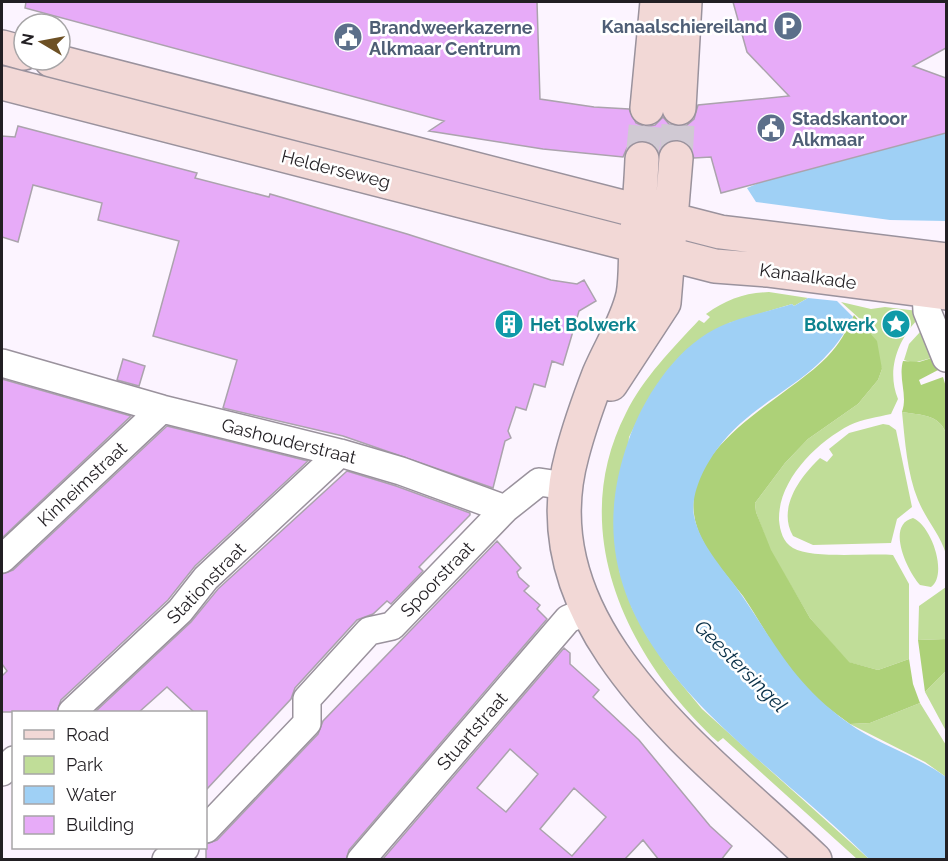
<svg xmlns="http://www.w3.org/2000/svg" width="948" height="861" viewBox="0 0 948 861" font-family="Raleway,sans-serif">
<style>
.green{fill:#c0dd98}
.forest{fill:#add178}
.water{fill:#9fd0f5}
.building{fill:#e7abf8;stroke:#aba3ad;stroke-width:1.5;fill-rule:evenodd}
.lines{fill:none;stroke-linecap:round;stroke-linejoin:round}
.secondary-tunnel{stroke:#d0c9d3;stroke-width:33;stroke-dasharray:33 16;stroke-linecap:butt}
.street-casing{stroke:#9a929d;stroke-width:30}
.secondary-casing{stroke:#9a929d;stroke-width:36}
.street{stroke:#fff;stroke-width:27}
.secondary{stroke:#f2d8d6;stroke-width:33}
.labels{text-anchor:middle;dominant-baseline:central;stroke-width:5;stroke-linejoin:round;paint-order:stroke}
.service-label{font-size:18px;font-weight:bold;fill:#4e5e75;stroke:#fff;text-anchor:start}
.street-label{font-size:18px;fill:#221f23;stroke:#fff}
.culture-label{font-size:18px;font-weight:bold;fill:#0d838f;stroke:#fff;text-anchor:start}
.water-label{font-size:20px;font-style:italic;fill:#072e46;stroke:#fff}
</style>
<rect width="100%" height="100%" fill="#fcf4ff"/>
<path class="green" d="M769,292l39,6 -14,8 -2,-2 -63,19 -80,75 -20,39 -10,133 13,38 16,30 21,31 33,40 167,150h-12l-134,-121 -5,4c-90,-83 -153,-210 -92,-329 18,-36 46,-64 73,-93l5,3 6,-6 -4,-3c21,-15 38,-21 63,-22z
M841,302l30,7 14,-2 33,4 1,7c-21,21 -33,52 -21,81l-7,15c-13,3 -29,5 -41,11 -33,17 -72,55 -71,95 1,11 4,22 14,28 19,11 75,5 100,7l16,29v75l-31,11 -30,-8 -38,-44 -40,-68 -14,-38 -1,-9 30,-40 23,-24 50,-35 20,-24 4,-11 -22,-50z
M920,332h6l9,25 -22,6 -9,-3 5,-16z
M902,412c18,3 37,2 44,21v121c-6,-20 -20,-34 -28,-54 -11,-27 -13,-59 -16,-88z
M883,424l6,1 7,5 16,77 -15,12 -6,24 -78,2 -20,-9c-16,-28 7,-59 27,-78l7,4 6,-7 -4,-6 20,-16z
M913,518c19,8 35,57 18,69l-11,-2c-12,-13 -35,-60 -7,-67z
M946,587v52l-28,1 1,-34z
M946,671v60l-21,-39z
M920,703l26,42v32l-21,-15 -75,-38 20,-1z"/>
<path class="forest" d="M854,315l23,26 5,28 -4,11 -20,24 -50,35 -23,24 -30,40 1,9 15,38 39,68 39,44 29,8 31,-11 4,25 7,19 -50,20 -20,1c-18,-13 -38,-27 -52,-44 -21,-26 -36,-56 -55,-84 -18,-24 -45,-50 -49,-82 -10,-70 93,-116 133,-157 12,-12 20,-27 27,-42z
M935,357l5,12 -21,11 2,5 22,-8 3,10v46c-7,-19 -26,-18 -44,-21 6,-17 -4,-33 1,-51l16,1z
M946,639v32l-21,21 -7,-52z"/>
<path class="water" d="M946,102v119l-56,-1 -134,-18 -9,-14z
M808,298l29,3 16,16c-32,67 -95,77 -135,131 -13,17 -28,46 -24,68 7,32 32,55 49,81 36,53 51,86 104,125 31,23 69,33 99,55v82h-77c-115,-117 -311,-218 -241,-417 14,-42 46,-92 87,-113 23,-12 52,-17 77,-25l2,2z"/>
<path class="building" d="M26,2h511l3,97 54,8 35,2 7,14 9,4 10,-2 8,-8 6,7 10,3 8,-2 7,-6 4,-14 91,-9 -42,-44 -14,-50h213v46l-33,18 33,12v55l-225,60 -10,-36 -17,1 -7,-15 -9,-4 -10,2 -9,11 -7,-9 -9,-3 -9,2 -7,6 -4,9 -80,-8 -114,-18 15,-10 -419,-113z
M18,126l179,47 -2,5 74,19 1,-3 137,40 144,46 26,4 7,-4 12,21 -17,10 -16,54 -11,-4 -7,26 -11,-3 -8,26 -10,-3 -8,24 3,7 -6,3 -12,47 -150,-52 -120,-28 14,-48 -84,-24 26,-95 -81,-21 4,-17 -69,-18 -15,57 -16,-5v-101l13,1z
M123,359l22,7 -6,20 -22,-6z
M2,379l129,37 -129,122z
M167,426l141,35 -113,105 -27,34 -107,100 -4,12h-55v-36l5,-5 -5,-7v-90l11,-4z
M347,471l49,15 74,27v2l-51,52 4,4 -32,33 -4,-3 -14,13 -16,6 -62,68 -4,11 -85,91v-78h-12l-27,-25 -28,25h-44l96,-90 27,-33z
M497,541l24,27 -4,4 2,5 10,9 -5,5 16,14 -3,4 10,10 -198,231 -3,10h-140v-16l11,-4 101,-106 5,-13z
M564,648l6,5v11l29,26 -6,7 46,43 71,86 22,20 -11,14h-62l-16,-20 -19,20h-242zM510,749l28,25 -32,38 -29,-24zM574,788l32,29 -34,39 -32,-27z"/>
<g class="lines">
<path class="secondary-tunnel" d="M676,158l3,-50
M642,159l5,-51"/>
<g class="street-casing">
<path id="street" d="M926,292l1,19 19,47
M2,363l160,46 178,44 61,18 104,38 34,-27 27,4
M2,559l160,-150
M72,712l108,-101 26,-33 134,-125
M2,772l12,-12
M206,829l101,-106v-24l62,-68 23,-5 113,-117
M166,860l19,-12
M361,860l207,-241 19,-8"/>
</g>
<g class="secondary-casing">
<path id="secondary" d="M2,47l22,6
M51,60l669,172 226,28
M2,83l713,183 52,4 179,23
M647,108l10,-106
M679,108l6,-106
M642,159c-1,29 -4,57 -6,86 -1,16 0,34 -3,50 -6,27 -23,53 -34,79 -10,26 -20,54 -27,81 -48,175 135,301 243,405
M611,384l53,-81 12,-145"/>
</g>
<use href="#street" class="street"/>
<use href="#secondary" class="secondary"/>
</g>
<defs>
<g id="parking-disc" transform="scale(1.5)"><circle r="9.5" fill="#5c6f8a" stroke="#fff"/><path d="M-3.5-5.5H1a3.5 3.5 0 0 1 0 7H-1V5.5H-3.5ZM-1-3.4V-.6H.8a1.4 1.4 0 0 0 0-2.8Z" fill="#fff"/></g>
<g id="civic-disc" transform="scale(1.5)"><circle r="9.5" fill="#5c6f8a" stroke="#fff"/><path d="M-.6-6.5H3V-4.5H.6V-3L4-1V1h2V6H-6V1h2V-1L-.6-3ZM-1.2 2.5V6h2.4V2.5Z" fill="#fff"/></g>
<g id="building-disc" transform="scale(1.5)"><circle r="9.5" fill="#0f9aa8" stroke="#fff"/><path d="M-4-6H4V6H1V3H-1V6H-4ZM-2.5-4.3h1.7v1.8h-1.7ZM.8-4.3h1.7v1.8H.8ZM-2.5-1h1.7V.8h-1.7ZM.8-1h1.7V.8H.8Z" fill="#fff"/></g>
<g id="sight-disc" transform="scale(1.5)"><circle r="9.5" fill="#0f9aa8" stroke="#fff"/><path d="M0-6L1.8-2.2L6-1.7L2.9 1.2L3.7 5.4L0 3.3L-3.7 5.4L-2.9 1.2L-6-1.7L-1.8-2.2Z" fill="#fff"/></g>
</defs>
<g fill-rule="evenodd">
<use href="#parking-disc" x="788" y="26"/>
<use href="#civic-disc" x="348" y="37"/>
<use href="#civic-disc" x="771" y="128"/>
<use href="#building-disc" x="509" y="324"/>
<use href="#sight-disc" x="896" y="324"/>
</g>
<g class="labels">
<g class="service-label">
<text x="767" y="26" text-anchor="end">Kanaalschiereiland</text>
<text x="369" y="27">Brandweerkazerne<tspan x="369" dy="21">Alkmaar Centrum</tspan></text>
<text x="792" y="118">Stadskantoor<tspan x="792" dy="21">Alkmaar</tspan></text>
</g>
<g class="street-label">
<text transform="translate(336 169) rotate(14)">Helderseweg</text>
<text transform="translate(808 276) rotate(8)">Kanaalkade</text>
<text transform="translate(289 441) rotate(14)">Gashouderstraat</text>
<text transform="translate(82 484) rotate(-43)">Kinheimstraat</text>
<text transform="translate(437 579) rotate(-46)">Spoorstraat</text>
<text transform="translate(206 583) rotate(-46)">Stationstraat</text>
<text transform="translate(472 731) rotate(-49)">Stuartstraat</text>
</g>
<g class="culture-label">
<text x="530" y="324">Het Bolwerk</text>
<text x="875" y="324" text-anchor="end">Bolwerk</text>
</g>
<g class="water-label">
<text transform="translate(741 666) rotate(45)">Geestersingel</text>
</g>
</g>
<rect width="948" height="861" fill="none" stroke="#221f23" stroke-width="6"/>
<rect x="12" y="711" width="195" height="138" fill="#ffffff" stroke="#a7a5a7" stroke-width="1.5"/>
<rect x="24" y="730" width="30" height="9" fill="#f2d8d6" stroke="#a7a5a7" stroke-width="1.5"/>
<text x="66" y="741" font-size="18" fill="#221f23">Road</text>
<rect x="24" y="756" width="30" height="18" fill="#c0dd98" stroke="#a7a5a7" stroke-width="1.5"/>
<text x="66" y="771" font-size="18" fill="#221f23">Park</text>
<rect x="24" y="786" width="30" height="18" fill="#9fd0f5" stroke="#a7a5a7" stroke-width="1.5"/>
<text x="66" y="801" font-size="18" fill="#221f23">Water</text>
<rect x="24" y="816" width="30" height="18" fill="#e7abf8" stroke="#a7a5a7" stroke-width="1.5"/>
<text x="66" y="831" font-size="18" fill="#221f23">Building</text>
<g transform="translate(42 42) rotate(280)"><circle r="28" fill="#ffffff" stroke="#a7a5a7" stroke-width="1.5"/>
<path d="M0-4.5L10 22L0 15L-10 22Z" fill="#6d5024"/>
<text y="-9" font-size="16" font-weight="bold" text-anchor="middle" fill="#221f23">N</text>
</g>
</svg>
